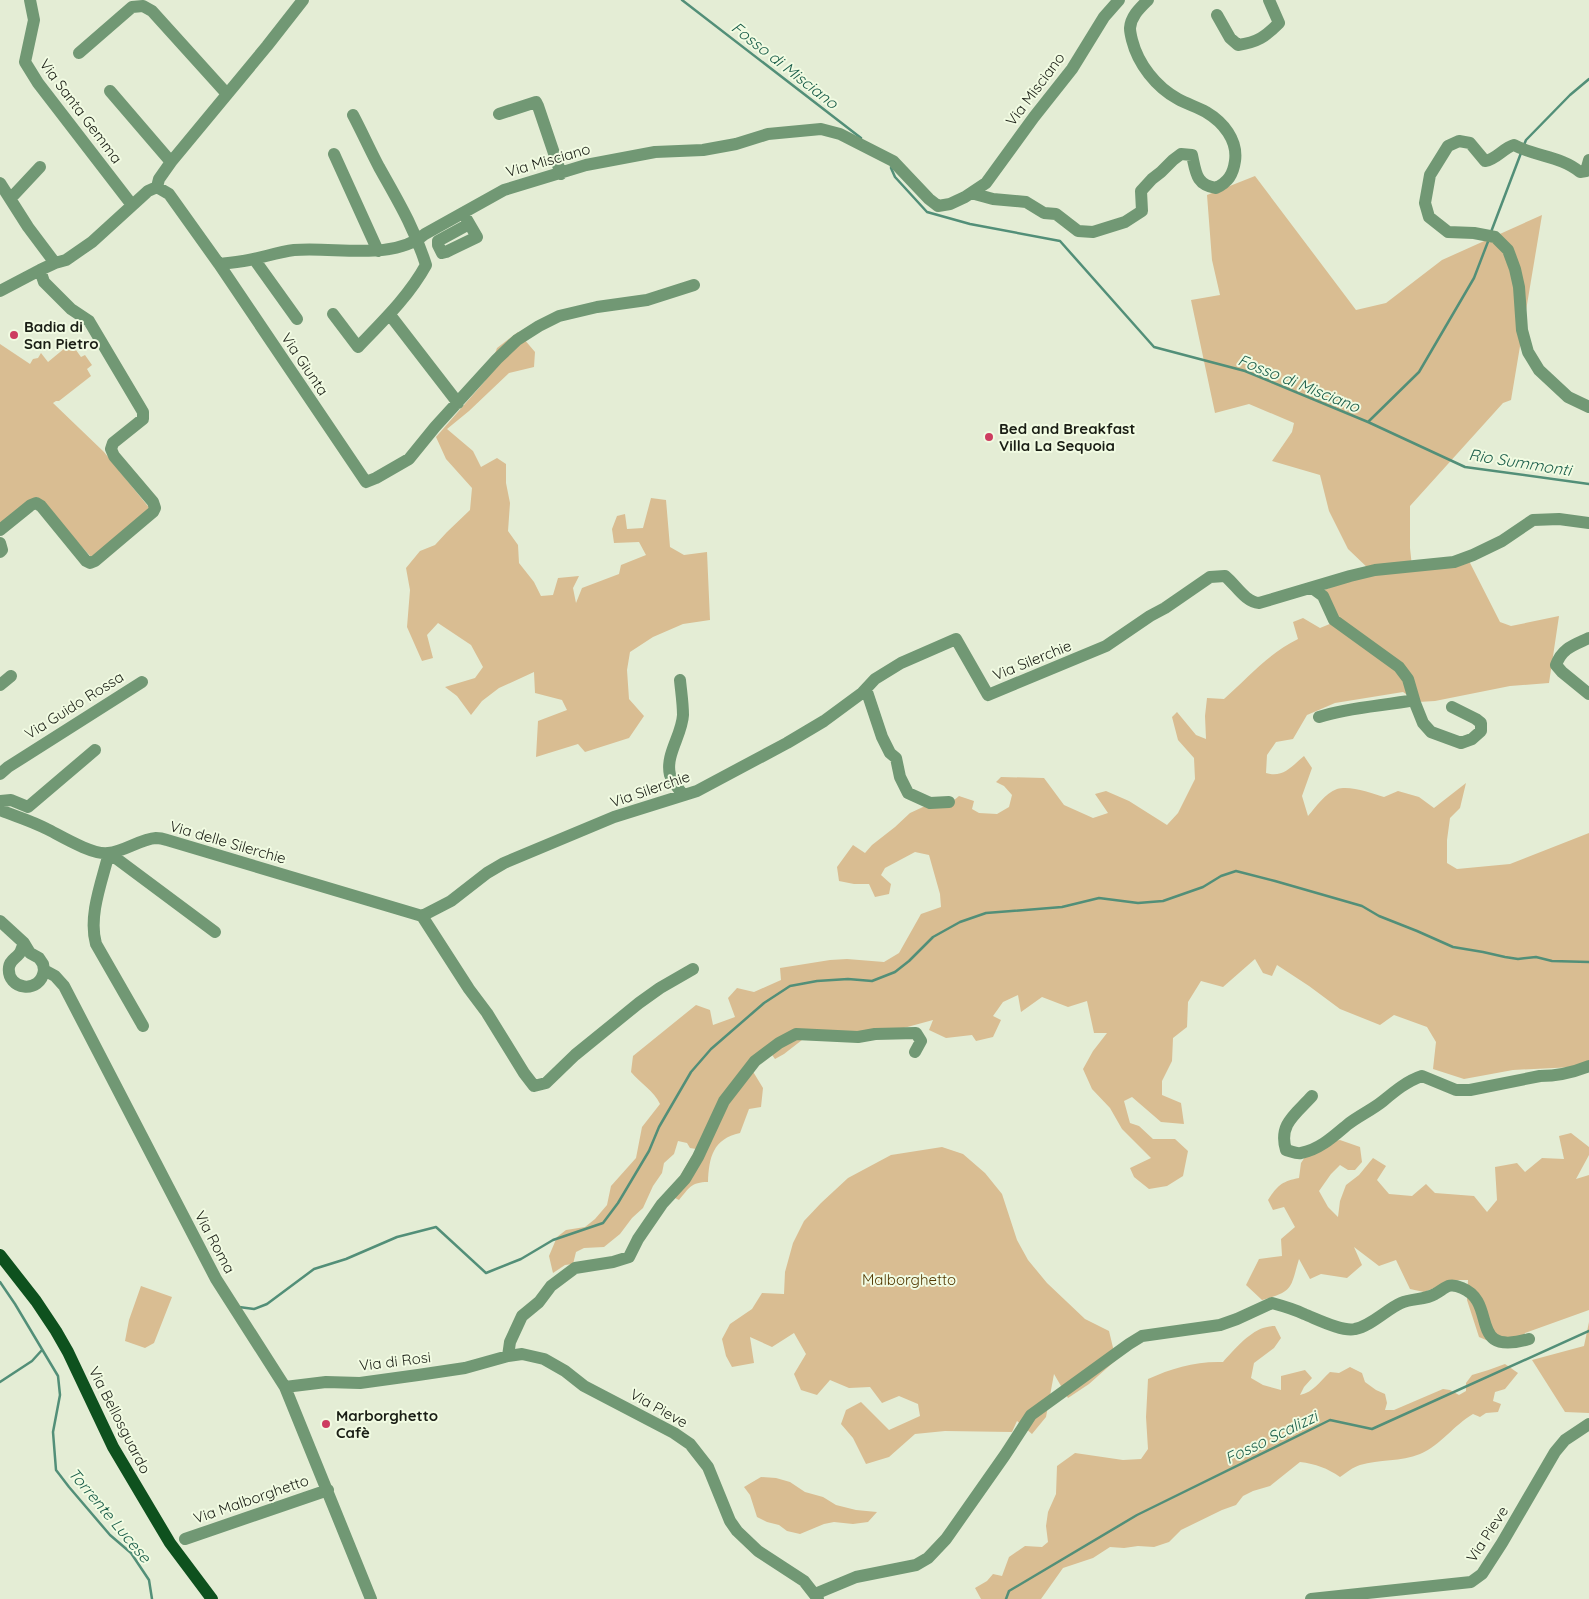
<svg xmlns="http://www.w3.org/2000/svg" width="1589" height="1599" viewBox="0 0 1589 1599" font-family="Quicksand,sans-serif">
<style>
.green{fill:#d9bd92}
.lines{fill:none;stroke-linecap:round;stroke-linejoin:round}
.stream{stroke:#528f78;stroke-width:2.5}
.minor{stroke:#719874;stroke-width:12}
.major{stroke:#0e511e;stroke-width:12}
.poi-dot{fill:#cd3d60;stroke:#f1fbe2;stroke-width:2}
.labels{text-anchor:middle;dominant-baseline:central;stroke-width:4;stroke-linejoin:round;paint-order:stroke}
.street-label{font-size:15px;fill:#1a1e15;stroke:#f1fbe2}
.poi-label{font-size:15px;font-weight:bold;fill:#1a1e15;stroke:#f1fbe2;text-anchor:start}
.park-label{font-size:15px;fill:#513700;stroke:#f1fbe2}
.water-label{font-size:16px;font-style:italic;fill:#1b5e4a;stroke:#f1fbe2}
</style>
<rect width="100%" height="100%" fill="#e4edd5"/>
<path class="green" d="M1255,176l101,134 30,-7 56,-43 100,-45 -31,185 -8,3 -93,103v42l2,19 56,-8 32,63 11,4 48,-10 -10,67 -39,3 -75,15 -17,1 -15,-10 -68,11 -28,12 -14,24 -17,3 -9,13 -1,18c17,5 25,-6 38,-17l8,12 -10,28 6,20c8,-9 17,-23 29,-27 13,-4 34,4 47,8l14,-6 21,6 15,11 32,-25 -6,25 -10,10 -3,22v23l10,6 53,-5 79,-31v230l-15,4 -61,3 -49,9 -31,-10 3,-27 -9,-15 -33,-12 -14,10 -40,-16 -31,-23 -32,-21 -5,11 -9,-3 -8,-14 -32,28 -22,-6 -13,21 -1,25 -14,11 -1,23 -10,20v14l19,8 3,21 -23,-2 -29,-25 -8,4 6,22 9,3 14,13h22l13,12 -5,25 -16,10 -18,3 -15,-12 -4,-9 21,-10 -29,-29 -12,-21 -18,-19 -9,-20 10,-18 14,-18h-13l-7,-32 -19,6 -26,-10 -21,15 -3,-17 -15,7 -10,14 8,4 -8,17 -17,4 -4,-6 -26,3 -17,-8 4,-10 -33,9 -98,11 -18,14 -9,5 -8,-11 -18,17 14,23 -2,19 -12,2 -9,24c-27,6 -31,24 -32,49 -17,0 -19,6 -29,18l-10,-5 27,-46 -6,-1 -3,-5 -9,-2 -4,13 -10,9 -2,10 -9,13 -10,22 -11,10 -12,16 -16,13 -20,1 -8,4 -3,12 -8,1 -12,8 -4,-17 8,-19 9,-7 19,-3 10,-8 12,-14 4,-19 25,-28 6,-31 18,-23c-6,-13 -20,-21 -29,-32l2,-16 63,-51 14,5 3,15 22,-8 -7,-19 9,-10 17,4 27,-12 -1,-12 50,-8 17,-1 37,3 15,-9 22,-39 20,-7 -1,-13 -11,-39 -14,-3 -30,16 -4,7 10,9 -2,10 -14,3 -6,-13h-15l-15,-3 -2,-14 16,-22 12,8 7,-8 23,-18 15,-14 13,-6 24,-1 12,-10 15,5 -2,8 7,4 18,1 12,-7 3,-12 -8,-9 -8,-4 5,-5 43,1 20,27 29,13 15,-5 -13,-19 11,-3 23,10 38,24 11,-12 17,-34 -1,-21 -16,-18 -6,-23 5,-5 19,23 10,4 -1,-23 2,-18 17,1c24,-21 45,-46 74,-60l-5,-17 10,-4 17,10 17,-7 -13,-31 47,-19 -23,-22 -19,-38 -9,-36 -48,-14 20,-29 2,-9 -45,-19 -34,9 -24,-113 29,-5 -8,-35 -5,-65z
M518,332l17,20 -1,15 -25,6 -40,38 -22,18 26,22 8,16 16,-9 9,6v19l4,20 -2,28 10,14 1,18 15,19 7,14 12,-1 5,-17 21,-2 -6,12 3,15 6,-15 37,-14 2,-9 25,-10 -7,-13 -25,1 -2,-14 5,-13 8,-2 2,15 16,-1 8,-30 15,2 4,47 14,8 23,-3 3,68 -27,4 -30,13 -23,15 -3,18 2,29 15,17 -15,22 -44,14 -7,-8 -42,13 2,-36 29,-11 -5,-10 -27,-7 -1,-21 -35,16 -17,13 -11,14 -14,-19 -12,-9 30,-9 8,-11 -12,-22 -33,-22 -11,12 6,23 -11,3 -15,-34 3,-37 -4,-22 14,-17 15,-6 12,-13 23,-22 2,-22 -26,-29 -10,-22 49,-56 12,-33z
M71,343l10,14 4,-2 7,10 -5,4 4,7 -32,25h-3l-3,2 51,49 47,58 -59,48 -55,-61 -37,30v-183l30,20 3,-5 5,-1 3,-5 7,9z
M1571,1133l18,14v8l-13,24 13,-4v135l-64,23 -7,11 -20,1 -19,-8 -12,-37 1,-20h-14l-30,12 -14,-3 -14,-29 -17,6 -25,-19 8,18 -15,13 -26,-4 -11,5 -11,-20c-9,30 -5,32 -37,41l-16,-15 13,-26 23,-3 -1,-17 14,-12 -11,-20 -11,3 -5,-10c9,-14 14,-19 31,-22l2,-15 12,-18 27,-5 20,7 2,15 -7,8h-7l-8,-5 -9,9 -12,17 9,16 10,10 2,-16 6,-16 13,-10 14,-17 13,8 -9,14 12,14 23,2 14,-12 9,9 39,3 13,16 10,-12 -2,-33 22,-4 8,9 17,-14 22,1 -5,-23z
M942,1147l21,7 22,19 17,21 15,46 11,20 19,23 38,36 24,12 7,29 -27,24 -21,14 -14,-24 -8,43 -14,17 -15,-13 -5,11 -67,-1 -30,3 -26,23 -23,7 -13,-26 -12,-14 5,-14 15,-8 28,28 31,-14 -2,-12 -19,-8 -17,7 -12,-16 -21,1 -19,-8 -13,15 -16,-5 -7,-16 12,-20 -12,-21 -22,14 -22,-10 4,26 -22,4 -6,-11 -4,-17 8,-15 22,-15 10,-16 22,1 1,-22 8,-29 11,-22 17,-18 27,-25 43,-23z
M141,1286l31,11 -18,46 -9,5 -20,-7 4,-21z
M1589,1322v91l-24,-1 -33,-52 52,-14z
M1275,1326l6,12 -7,10 -20,15 -3,15 12,7 18,5v-14l24,-6 7,8 -8,9 -4,8c14,-3 20,-14 30,-23l9,1 11,-6 12,6 3,9 11,8 9,4 2,9 -2,7h9l49,-21 7,1 9,5 7,-4v-8l6,-8c11,-3 22,-7 33,-11l13,9 -13,16 -10,3 -2,9 8,3 -3,8 -12,1 -6,4 -7,-3c-19,11 -32,31 -53,40 -19,8 -41,5 -60,11 -7,2 -14,8 -20,12 -13,-9 -24,-13 -40,-15l-30,24 -17,5 -10,5 -7,9 -14,5 -41,20 -12,12 -15,5 -16,-1 -14,2 -14,-1 -17,11 -30,10 -22,31h-60l-6,-11 12,-7 6,-7 9,2 7,-19 16,-11 17,1 6,-5 -2,-16 2,-14 8,-18 1,-28 18,-13 48,7 18,-1 7,-10 -2,-32 2,-38c24,-11 48,-18 75,-17 10,-11 25,-29 40,-34 3,-1 8,-2 12,-2z
M761,1477l15,1 14,4 15,10 18,5 13,8 20,5 21,2 -9,10 -15,2 -19,-2 -10,2 -24,10 -13,-3 -8,-6 -12,-3 -10,-5 -7,-22 -6,-8z"/>
<g class="lines">
<path class="stream" d="M682,0l179,138
M1524,145l2,-5 44,-45 19,-16
M891,168l4,9 32,35 43,12 90,17 94,106 91,24 123,51 51,-50 55,-94 15,-39
M1491,232l30,-79
M1368,422l97,45 124,17
M0,1282l15,22 43,72 2,19 -7,37 3,38 13,17 41,48 21,18 18,27 3,19
M239,1307l15,2 13,-5 47,-35 32,-10 51,-22 39,-10 50,46 35,-14 32,-19 50,-17 15,-20 31,-52 10,-24 32,-55 20,-23 53,-46 26,-17 27,-5 31,-2 24,2 23,-9 14,-11 24,-24 27,-15 26,-9 76,-6 37,-9 39,5 25,-2 40,-14 18,-11 15,-5 39,10 87,25 17,10 38,15 36,16 30,5 22,5 13,2 18,-2 16,4 37,1
M0,1382l32,-21 10,-11
M1006,1599l3,-8 128,-76 193,-95 42,9 217,-98"/>
<path class="minor" d="M30,0l4,20 -9,42 13,21 94,122
M1217,15l13,23 8,7c20,-3 27,-8 41,-22l-10,-23
M79,53l53,-46 11,-1 9,5 75,83
M110,91l61,71
M499,114l37,-12 2,4 23,68
M334,154l44,97
M1589,160l-3,11 -6,1c-19,-16 -44,-15 -66,-27 -11,3 -17,14 -29,16l-15,-18 -11,-2 -11,5 -18,29 -5,28 4,14 19,15 26,1 21,4 13,13 7,19 4,18 3,43 6,22 11,18 29,27 21,10
M0,183l28,44 27,36
M157,187l12,7 50,70 147,218 10,-4 33,-19 26,-32 62,-68 20,-19 22,-14 20,-10 38,-9 50,-7 47,-15
M971,193l22,6 33,3 18,11 12,1 22,17 15,1 32,-10 17,-11 -1,-20 11,-12 9,-7 12,-12 8,-6 11,1c4,18 4,30 24,33 12,-6 17,-13 19,-27 3,-21 -12,-39 -29,-49 -9,-5 -19,-8 -28,-13 -22,-12 -40,-35 -46,-59 -1,-4 -2,-8 -2,-12 1,-12 10,-20 18,-28
M11,198l29,-31
M463,213l14,24 -31,15 -4,1 -4,-8v-4l31,-17
M254,259l43,60
M219,264c10,-1 20,-2 30,-4 15,-3 30,-8 45,-10 40,-4 98,12 131,-16l79,-44 82,-25 69,-13 48,-2 33,-6 32,-10 53,-5 19,5 53,27 36,38 9,7 12,-2 15,-7 21,-14 48,-66 38,-48 32,-52 15,-17
M0,291l40,-21 15,-7 11,-3 26,-18 56,-51 9,-4 2,-8 12,-17 96,-116 36,-46
M333,314l25,33c25,-26 51,-51 68,-82 -12,-38 -28,-64 -47,-98 -9,-17 -17,-35 -26,-52
M390,315l68,88
M0,530l31,-25 5,-2 5,3 45,55 4,2 5,-2 58,-49 2,-4 -2,-6 -39,-46 -3,-7 2,-6 30,-24v-7l-54,-91 -18,-12 -27,-27 -4,-12
M0,543l2,7 -2,2
M1312,588l11,8 11,24 65,47 9,12 7,24 8,20 8,9 30,11 11,-4 9,-8v-8l-5,-4 -24,-12
M1589,638c-15,7 -27,10 -33,27l6,7 27,22
M680,680c1,11 3,23 3,35 -1,20 -18,40 -13,60 3,8 9,14 13,20
M0,685l11,-9
M866,689l16,48 8,16 6,5 4,19 8,16 22,10 19,-1
M1319,717c31,-10 64,-11 95,-17
M0,774l8,-7 134,-85
M0,801l11,-1 17,7 67,-57
M0,810c15,6 32,11 47,19 14,7 45,26 61,24 16,-1 32,-14 48,-15 3,0 8,1 11,2l255,76
M422,916l29,-15 36,-28 17,-10 110,-46 83,-26 90,-48 37,-22 38,-28 13,-14 26,-16 55,-24 32,56 118,-49 44,-30 15,-8 45,-31 15,-1c11,9 20,26 34,27l91,-27 25,-6 79,-8 19,-7 29,-14 31,-21 26,-1 30,4
M422,916l47,73 18,24 37,60 10,13 12,-3 29,-28 64,-52 21,-15 33,-19
M0,921l24,22 6,10 9,5 4,6 1,6 11,6 9,10 152,293 69,108 86,212
M24,943c-2,4 -3,9 -5,11 -4,5 -9,6 -10,13 -3,23 32,28 35,3
M143,1026l-47,-82c-8,-28 6,-63 13,-91l106,79
M1312,1096c-16,18 -34,28 -26,54 5,1 10,4 15,3 18,-3 33,-17 46,-28 11,-9 25,-15 36,-24 12,-10 24,-20 39,-25l34,14h14l70,-14c17,0 34,-4 49,-10
M508,1356l2,-14 12,-26 17,-14 12,-16 24,-18 38,-6 16,-5 9,-18 24,-35 23,-25 13,-22 26,-56 31,-40 24,-18 17,-9 62,3 17,-3 41,-1 5,8 -6,11
M285,1387l41,-5 34,1 58,-8 47,-7 43,-12 14,-2 22,5 21,12 19,15 90,47 16,11 18,23 22,54 7,10 21,20 46,30 14,18
M185,1539l143,-49
M815,1594l41,-17 60,-12 12,-7 18,-19 59,-84 26,-40 98,-71 13,-8 78,-11 17,-6 35,-16c11,3 22,6 32,11 13,5 38,18 51,15 16,-3 32,-20 46,-26 11,-5 24,-3 34,-9 11,-6 13,-12 27,-6 37,15 4,69 67,51
M1311,1599l160,-17 11,-8 20,-31 53,-91 10,-12 24,-16"/>
<path class="major" d="M0,1255l36,46 20,30 12,21 45,95 57,96 42,56"/>
</g>
<g class="poi-dot">
<circle cx="14" cy="335" r="5"/>
<circle cx="989" cy="437" r="5"/>
<circle cx="326" cy="1424" r="5"/>
</g>
<g class="labels">
<g class="street-label">
<text transform="translate(1035 89) rotate(-53)">Via Misciano</text>
<text transform="translate(81 111) rotate(53)">Via Santa Gemma</text>
<text transform="translate(548 160) rotate(-16)">Via Misciano</text>
<text transform="translate(305 364) rotate(56)">Via Giunta</text>
<text transform="translate(1032 660) rotate(-22)">Via Silerchie</text>
<text transform="translate(74 705) rotate(-32)">Via Guido Rossa</text>
<text transform="translate(650 789) rotate(-19)">Via Silerchie</text>
<text transform="translate(228 842) rotate(16)">Via delle Silerchie</text>
<text transform="translate(215 1242) rotate(62)">Via Roma</text>
<text transform="translate(395 1361) rotate(-7)">Via di Rosi</text>
<text transform="translate(659 1408) rotate(29)">Via Pieve</text>
<text transform="translate(120 1420) rotate(63)">Via Bellosguardo</text>
<text transform="translate(251 1499) rotate(-19)">Via Malborghetto</text>
<text transform="translate(1487 1534) rotate(-57)">Via Pieve</text>
</g>
<g class="poi-label">
<text x="24" y="326">Badia di<tspan x="24" dy="17">San Pietro</tspan></text>
<text x="999" y="428">Bed and Breakfast<tspan x="999" dy="17">Villa La Sequoia</tspan></text>
<text x="336" y="1415">Marborghetto<tspan x="336" dy="17">Cafè</tspan></text>
</g>
<g class="park-label">
<text x="909" y="1279">Malborghetto</text>
</g>
<g class="water-label">
<text transform="translate(785 65) rotate(38)">Fosso di Misciano</text>
<text transform="translate(1299 383) rotate(22)">Fosso di Misciano</text>
<text transform="translate(1520 462) rotate(9)">Rio Summonti</text>
<text transform="translate(1271 1437) rotate(-26)">Fosso Scalizzi</text>
<text transform="translate(110 1515) rotate(50)">Torrente Lucese</text>
</g>
</g>
</svg>
